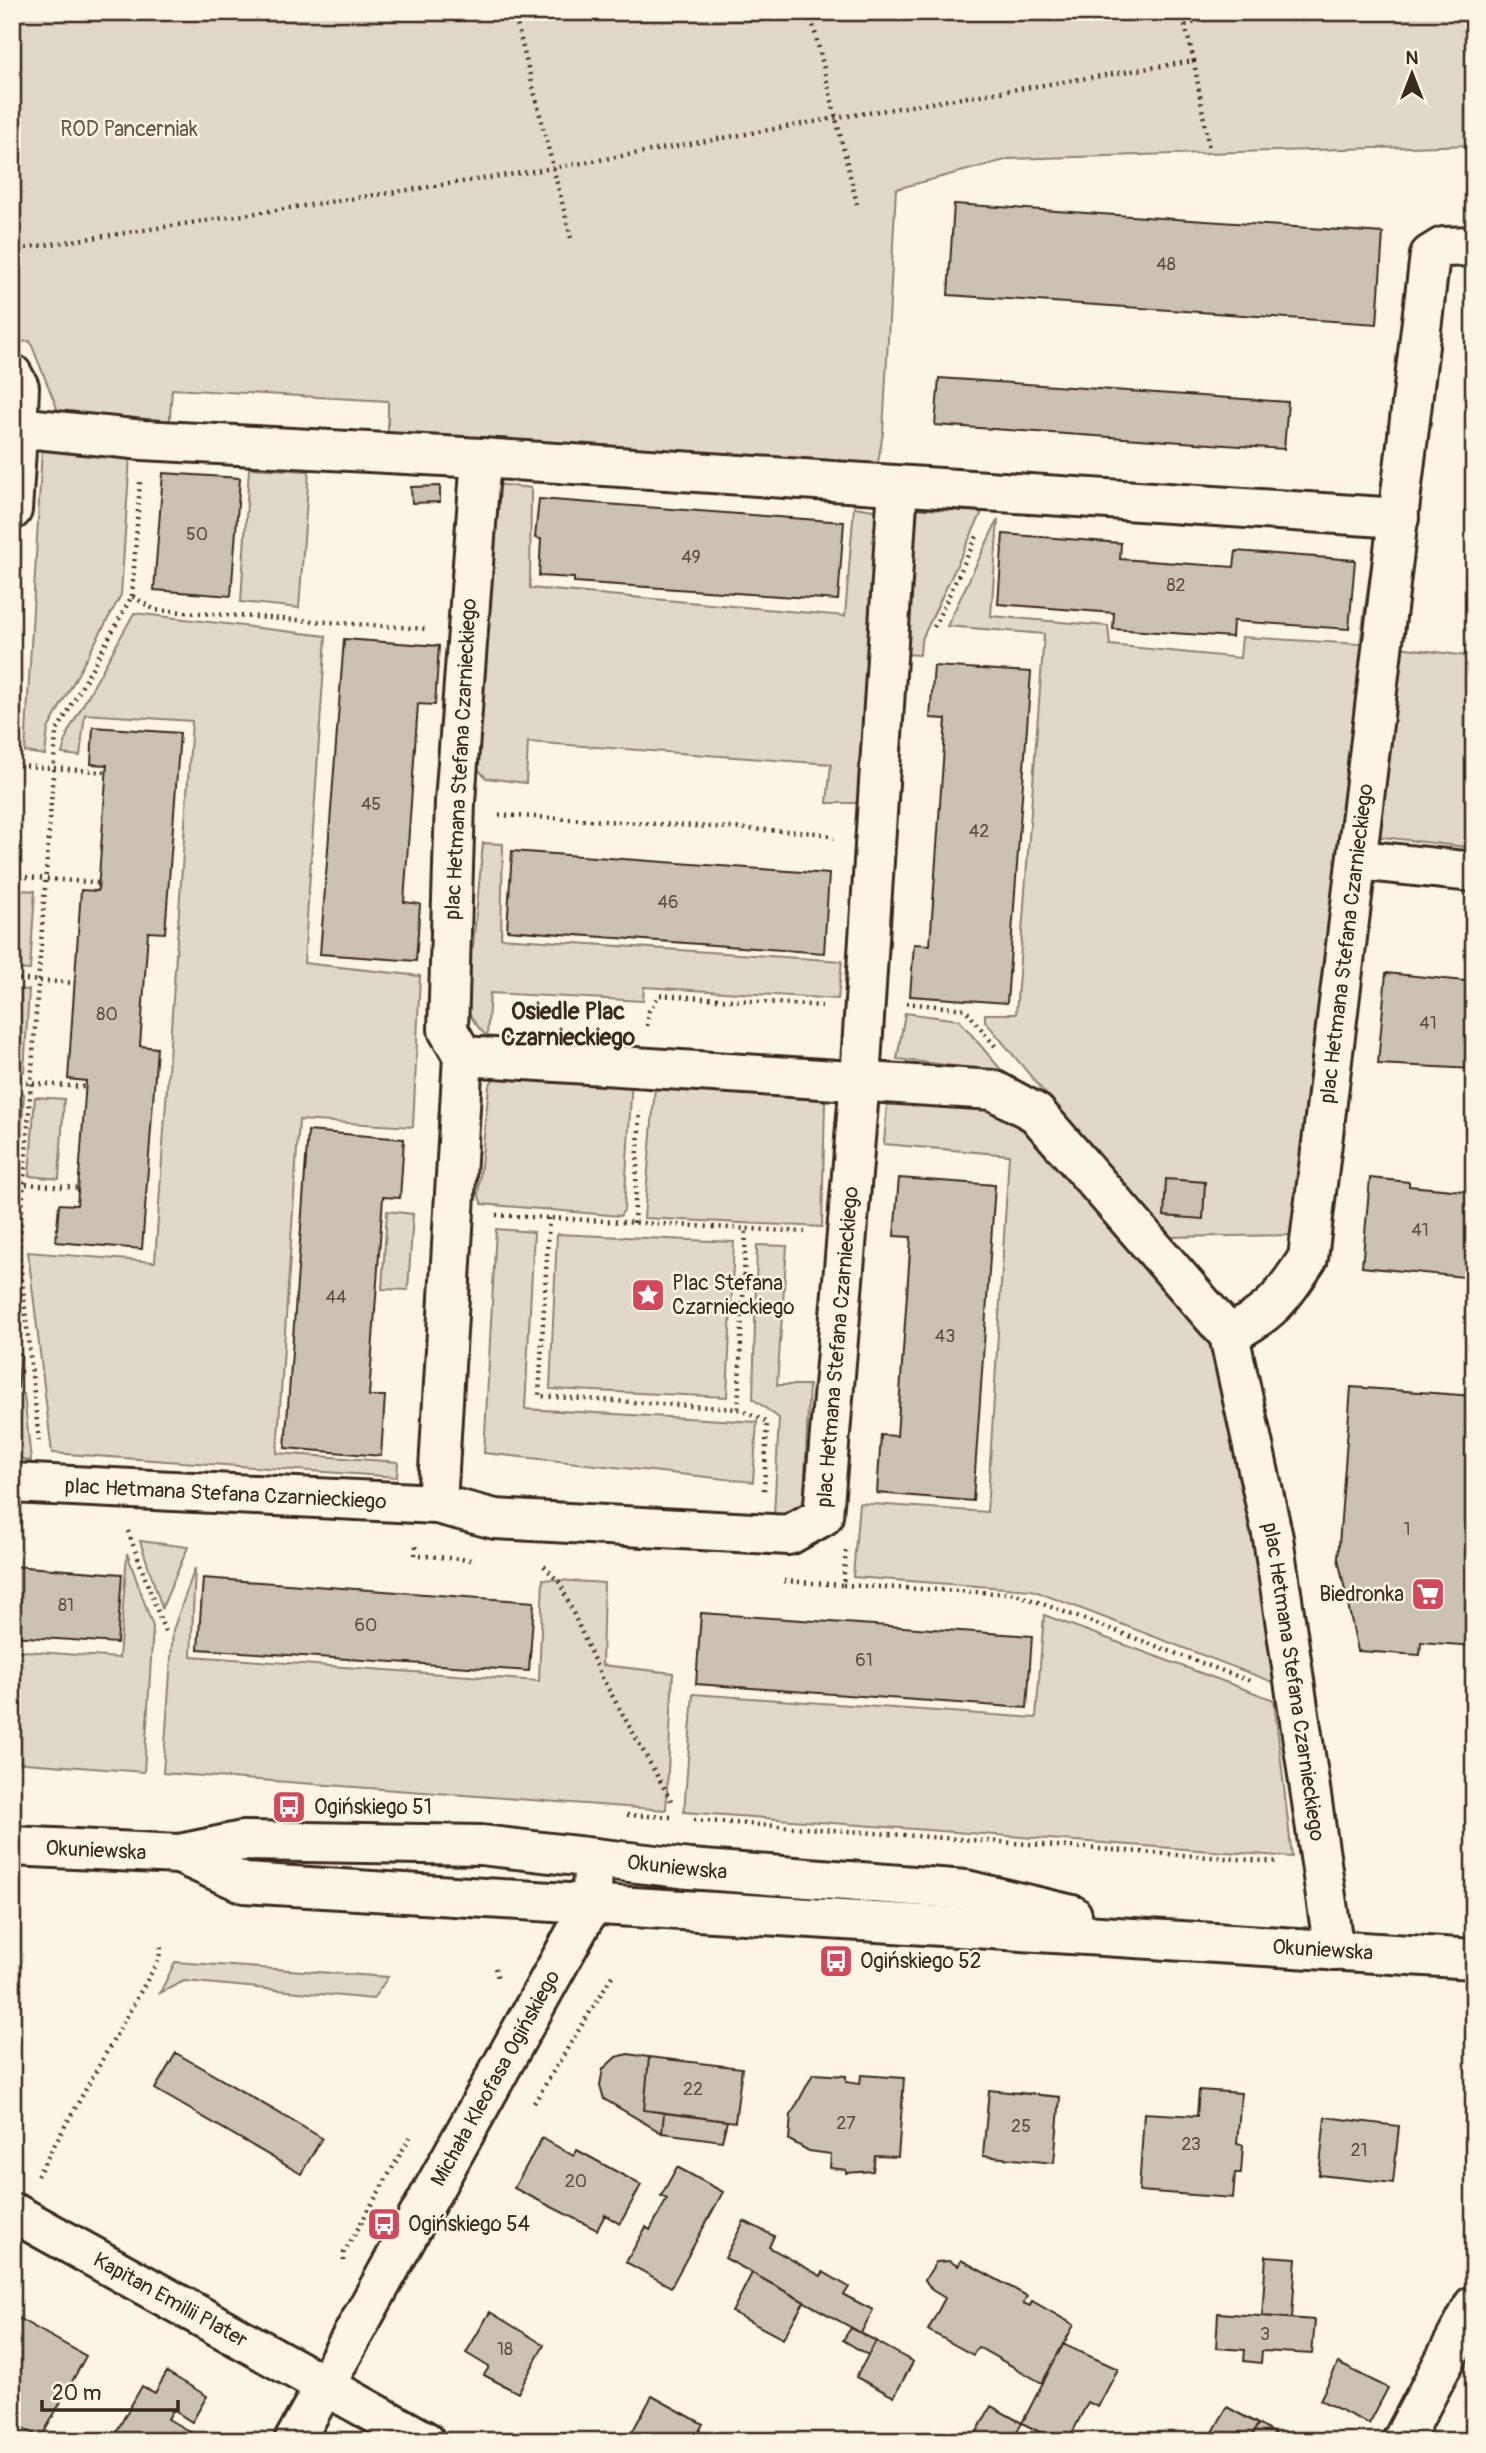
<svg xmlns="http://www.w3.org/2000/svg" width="1486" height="2453" viewBox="0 0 1486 2453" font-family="Pangolin,sans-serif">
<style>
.green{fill:#e0d8c8;stroke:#8e8173;stroke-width:2}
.building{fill:#ccc2b3;stroke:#3b2a1e;stroke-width:2}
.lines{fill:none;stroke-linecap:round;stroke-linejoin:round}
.minor-casing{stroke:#3b2a1e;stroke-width:44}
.major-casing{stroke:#3b2a1e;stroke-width:44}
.path{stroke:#3b2a1e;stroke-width:4.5;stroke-dasharray:2 5;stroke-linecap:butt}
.minor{stroke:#fcf5e5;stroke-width:38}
.major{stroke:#fcf5e5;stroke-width:38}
.labels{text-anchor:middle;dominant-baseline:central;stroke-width:5;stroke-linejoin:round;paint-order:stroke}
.number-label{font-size:18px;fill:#5f5043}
.park-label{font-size:21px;fill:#645648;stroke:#fcf5e5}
.street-label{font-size:21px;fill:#3b2a1e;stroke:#fcf5e5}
.poi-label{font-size:21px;fill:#3b2a1e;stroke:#fcf5e5;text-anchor:start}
.neighbourhood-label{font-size:23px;font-weight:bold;fill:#3b2a1e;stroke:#fcf5e5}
</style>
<rect width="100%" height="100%" fill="#fcf5e5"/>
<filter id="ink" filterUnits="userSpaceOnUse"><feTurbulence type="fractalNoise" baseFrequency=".0143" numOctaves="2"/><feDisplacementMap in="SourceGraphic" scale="14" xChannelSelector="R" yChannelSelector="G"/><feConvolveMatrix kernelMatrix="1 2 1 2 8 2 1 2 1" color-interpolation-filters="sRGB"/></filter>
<g filter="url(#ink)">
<path class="green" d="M12,12h1462v133l-465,14 -113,30 -13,244 -7,42 -488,-32v-42l-216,-12 -3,41 -110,-17 -29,-72 -18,2z
M42,449l88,7 -9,139 -73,134 -3,26 -20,-3z
M249,468l60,3 -10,137 -58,-6z
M496,484l35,4 -1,100 315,28 9,-109 33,5 -18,280 -11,11h-31l4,-39 -303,-22 -2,41 -40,-5 -10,-11z
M909,508l73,4 -61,129 -1,14 -17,-1z
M998,519l-7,97 117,10 2,19 130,13 2,-21 118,7 13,-93 17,2 -86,682 -140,2 -179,-216v-7h31l28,-380 -97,-8z
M134,613l192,23 -22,327 116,13 -7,151 -114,-7 -22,333 121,9 -1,15 -345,-24 -24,-201 127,10 37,-541 -107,-7 -5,42 -18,-2 6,-22z
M1399,647l75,10v191l-100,-12z
M483,843l20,1 -2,94 341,23 -4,38 -194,-12 -1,14 -153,-8 -3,44c-31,-32 -25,-49 -22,-91l8,1z
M12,889l23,2 -5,79 -18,-1z
M12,989l17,1 -5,82 -12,-1z
M905,1013l54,7 44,52 -106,-13z
M498,1071l134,8 -8,131 -4,6 -138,-12 -4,-9 11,-109z
M655,1087l160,6 10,9 -3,125 -178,-9z
M12,1093l12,1 -5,81h-7z
M888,1093l96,7 45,25 193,215 69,349 -259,-99 -179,-13 6,-74 128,9 22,-357 -125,-11z
M35,1097l29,2 -5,80 -30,-3z
M12,1192h5l-3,63 6,84 -8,-1z
M387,1211l26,3 -5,76 -26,-1z
M496,1229l38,3 -9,177 232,13 -4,60 -269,-29z
M557,1234l177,8 -7,155 -177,-8z
M757,1245l30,1 -10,139h32l-5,115 -7,11 -23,4 5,-97 -26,-19z
M12,1393l12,1 7,67 -19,-3z
M140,1541l48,6 -26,61z
M127,1553l26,74 -9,145 -132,-10v-112l107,8z
M195,1568l-4,88 348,25 4,-102 61,4 -2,82 71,8 -7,137 -503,-37 10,-143z
M1044,1615l230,85 18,157 -608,-45 9,-118 343,24z
M175,1962l213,15 -15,22 -189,-18 -24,12z"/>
<path class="building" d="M954,204l429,29 -6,91 -429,-29z
M939,378l349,24 -4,47 -349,-24z
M163,473l77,5 -9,118 -77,-6z
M440,486v16l-28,1 -1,-16z
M539,499l305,23 -6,78 -264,-18v-4l-35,-2 2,-37 -6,-1z
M1003,534l118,9 -1,16 114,8 2,-16 119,9 -6,69 -116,-8 -1,16 -119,-8 1,-16 -116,-9z
M344,639l95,7 -4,59 -17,-1 -14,198 16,2 -4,57 -96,-7z
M934,666l97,6 -24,331 -97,-7 4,-52 16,1 16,-226 -16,-1z
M93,727l87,6 -15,200 -17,-1 -8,114 17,2 -15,201 -86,-7 3,-38 18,1 9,-124 -18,-2 13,-189 17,1 9,-126 -16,-1z
M512,851l317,23 -5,79 -317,-23z
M1386,973l88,9v87l-96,-5z
M308,1131l96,8 -4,59 -17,-1 -14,199h16l-4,60 -96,-8z
M899,1178l96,7 -22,316 -96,-8 4,-58 16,1 14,-199 -17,-1z
M1370,1178l39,4v4l65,6v86l-112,-11z
M1166,1179l39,3 -2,37 -39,-3z
M12,1353l9,1 -3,34h-6z
M1351,1387l123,9v250l-53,-4 -1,13 -62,-4 -20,-93z
M12,1566l110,8 -5,69 -105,-7z
M203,1578l331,24 -5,69 -331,-22z
M701,1613l331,23 -5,72 -331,-24z
M176,2053l146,85 -21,36 -146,-85z
M628,2054l21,3 -5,53 20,3 -2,20 -58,-34 -4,-14 3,-16 13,-12z
M649,2057l93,11 -7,54 -91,-12z
M813,2074l33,2v6l14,2 1,-9 43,3 -6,79 -23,-1 -2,15 -27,2v-3l-16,-2 1,-14 -22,-3 -20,-11 2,-25z
M989,2090l71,7 -6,66 -71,-7z
M1199,2090l42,3 -4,51 6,1 -2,28h-6l-2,25 -94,-7 5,-78 53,3z
M664,2113l63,8 -5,20 -60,-8z
M1325,2117l74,9 -6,57 -74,-8z
M542,2138l32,18 3,-6 64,35 -21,39 -15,-9 -8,15 -83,-42z
M677,2167l46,25 -52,95 -45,-25 20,-35 4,3 17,-31 -6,-3z
M744,2221l30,15 -5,11 52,29 2,-4 26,15 -5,8 29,15 -12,23 -136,-75z
M1266,2256l30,2 -4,60 -30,-2z
M961,2260l66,36 -4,7 7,3 2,-5 42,24 -32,58 -64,-36 -5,8 -45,-25 17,-32 -13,-8 -7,-10 11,-18 13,-1 9,5z
M752,2273l52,29 -21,37 -51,-27z
M490,2312l54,33 -26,48 -34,-18 5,-8 -23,-14z
M1218,2313l97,7 -3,34 -50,-3 -1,12 -17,-2 1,-11 -29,-2z
M18,2318l68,38 -45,82 -29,-16v-92z
M851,2328l25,13 -8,14 -25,-15z
M876,2341l37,21 -19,35 -38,-20z
M1063,2344l55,25 -20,38 -10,-5 -20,39h-11l-35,-18z
M1338,2363l50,25 -19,36 -49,-24z
M167,2372l40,24 -15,26 -19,-12 -5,9 26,15 -4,7h-79l31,-55 13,7z
M652,2396l51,28 -6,11 9,6h-79z
M991,2406l31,17 -10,18h-40z
M1227,2407l31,17 -9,17h-41z
M1258,2424l29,17h-38z"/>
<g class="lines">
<g class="minor-casing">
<g id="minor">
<path d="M12,374l7,13 -2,47"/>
<path id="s1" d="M481,458l-26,344 -7,228 15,26 -26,448 58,15 294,16 34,-19 37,-436 38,-594"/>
<path d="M12,510l5,-76 19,-5 107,11 338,18 918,60"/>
<path d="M1358,860l116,12"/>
<path id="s2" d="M463,1056l530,34 43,23 193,222 44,203 61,413"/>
<path id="s3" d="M1229,1335c44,-24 52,-36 79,-77l122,-1003 13,-8 31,-1"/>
<path id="s4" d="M12,1483l425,21"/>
<path id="s5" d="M12,2220l4,-6 409,227"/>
<path id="s6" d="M294,2441l297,-536 3,-47"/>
<path d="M1402,2441l72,-136"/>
</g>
</g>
<g class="major-casing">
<g id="major">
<path id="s7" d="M12,1846l167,8 63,-13 239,4 209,24 276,21 106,25"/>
<path id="s8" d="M179,1854l65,29 1230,76"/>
</g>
</g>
<path class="path" d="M514,12l57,226
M810,12l47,192
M1181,12l4,13 47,-13
M1194,61l15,88
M12,250l542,-82 282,-50 358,-57 -9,-36
M132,596l8,-114
M934,627l44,-93
M12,765l95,7
M499,815l320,18 15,5
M12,876l87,7
M12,979l63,4
M906,1003l59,6 30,37
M647,1026l2,-15 10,-16 163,11
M12,1082l73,5
M12,1183l66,5
M496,1215l309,17
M549,1218l-10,178 199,13 8,-180
M634,1223l6,-112
M738,1409l29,13 -3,69
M39,1441l-20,-190 37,-518 76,-137 23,14 272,19
M128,1531l37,101
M416,1546l-1,9 56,5
M544,1566l16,17 40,91 73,130
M784,1581l59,4 3,-34
M843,1585l173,9 234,87
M627,1815l45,2
M694,1820l585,42
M495,1968l4,13
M534,2103l78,-127
M37,2176l122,-217 2,-12
M344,2261v-8l66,-116"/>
<use href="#minor" class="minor"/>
<use href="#major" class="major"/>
</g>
</g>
<defs>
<g id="sight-square" transform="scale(1.75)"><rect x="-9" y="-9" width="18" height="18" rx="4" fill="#d1495b" stroke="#fcf5e5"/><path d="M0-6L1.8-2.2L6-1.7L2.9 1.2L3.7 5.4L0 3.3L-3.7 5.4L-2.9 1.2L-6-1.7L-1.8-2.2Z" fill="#fff"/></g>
<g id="supermarket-square" transform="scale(1.75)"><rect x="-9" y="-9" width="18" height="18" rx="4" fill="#d1495b" stroke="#fcf5e5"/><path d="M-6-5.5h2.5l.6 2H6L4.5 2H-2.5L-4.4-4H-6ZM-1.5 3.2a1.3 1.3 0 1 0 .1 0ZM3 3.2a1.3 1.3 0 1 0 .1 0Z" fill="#fff"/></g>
<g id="bus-square" transform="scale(1.75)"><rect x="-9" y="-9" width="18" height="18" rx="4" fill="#d1495b" stroke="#fcf5e5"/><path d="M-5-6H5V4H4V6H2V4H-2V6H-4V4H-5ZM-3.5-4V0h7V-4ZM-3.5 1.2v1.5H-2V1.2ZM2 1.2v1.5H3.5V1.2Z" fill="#fff"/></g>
</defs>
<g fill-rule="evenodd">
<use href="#sight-square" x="648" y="1295"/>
<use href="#supermarket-square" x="1428" y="1594"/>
<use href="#bus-square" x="289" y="1807"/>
<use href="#bus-square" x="836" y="1961"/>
<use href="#bus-square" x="384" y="2224"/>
</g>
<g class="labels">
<g class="number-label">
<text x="1166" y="264">48</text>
<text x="197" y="534">50</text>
<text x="691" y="557">49</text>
<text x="1176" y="585">82</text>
<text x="371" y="804">45</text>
<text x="979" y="831">42</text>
<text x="668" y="902">46</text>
<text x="107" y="1014">80</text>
<text x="1428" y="1023">41</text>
<text x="1420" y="1230">41</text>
<text x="336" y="1297">44</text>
<text x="945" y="1336">43</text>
<text x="1407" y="1529">1</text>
<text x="66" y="1605">81</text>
<text x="366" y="1625">60</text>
<text x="864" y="1660">61</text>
<text x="693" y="2089">22</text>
<text x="846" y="2123">27</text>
<text x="1021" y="2126">25</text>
<text x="1191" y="2144">23</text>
<text x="1359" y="2150">21</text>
<text x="576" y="2181">20</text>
<text x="1265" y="2334">3</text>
<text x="505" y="2349">18</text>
</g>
<g class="park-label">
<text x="129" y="129">ROD Pancerniak</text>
</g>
<g class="street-label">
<text transform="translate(461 759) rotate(-87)">plac Hetmana Stefana Czarnieckiego</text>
<text stroke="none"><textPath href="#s3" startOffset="429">plac Hetmana Stefana Czarnieckiego</textPath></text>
<text stroke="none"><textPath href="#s1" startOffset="1615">plac Hetmana Stefana Czarnieckiego</textPath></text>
<text stroke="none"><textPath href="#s4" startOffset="214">plac Hetmana Stefana Czarnieckiego</textPath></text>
<text stroke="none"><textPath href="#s2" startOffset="1227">plac Hetmana Stefana Czarnieckiego</textPath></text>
<text stroke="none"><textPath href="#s7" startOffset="84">Okuniewska</textPath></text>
<text stroke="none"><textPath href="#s7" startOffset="668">Okuniewska</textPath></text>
<text stroke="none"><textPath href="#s8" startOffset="1152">Okuniewska</textPath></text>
<text stroke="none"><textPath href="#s6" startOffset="415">Michała Kleofasa Ogińskiego</textPath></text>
<text stroke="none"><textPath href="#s5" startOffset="184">Kapitan Emilii Plater</textPath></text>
</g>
<g class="poi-label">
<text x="672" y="1283">Plac Stefana<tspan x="672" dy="24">Czarnieckiego</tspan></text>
<text x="1404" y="1594" text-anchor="end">Biedronka</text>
<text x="314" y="1807">Ogińskiego 51</text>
<text x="860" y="1961">Ogińskiego 52</text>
<text x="408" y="2224">Ogińskiego 54</text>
</g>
<g class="neighbourhood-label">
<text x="568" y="1011">Osiedle Plac<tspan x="568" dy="26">Czarnieckiego</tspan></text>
</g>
</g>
<rect width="1486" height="2453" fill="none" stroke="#fcf5e5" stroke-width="42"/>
<rect x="21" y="21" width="1444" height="2411" fill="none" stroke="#3b2a1e" stroke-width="2.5" filter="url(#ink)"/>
<g transform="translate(1412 74)" stroke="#fcf5e5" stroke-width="5" paint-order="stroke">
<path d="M0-5L12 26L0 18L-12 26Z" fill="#3b2a1e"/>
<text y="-10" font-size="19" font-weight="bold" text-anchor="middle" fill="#3b2a1e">N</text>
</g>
<path d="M42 2400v10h136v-10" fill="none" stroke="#3b2a1e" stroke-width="3.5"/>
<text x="52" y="2400" font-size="21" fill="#3b2a1e" stroke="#fcf5e5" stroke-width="5" paint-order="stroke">20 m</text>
</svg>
